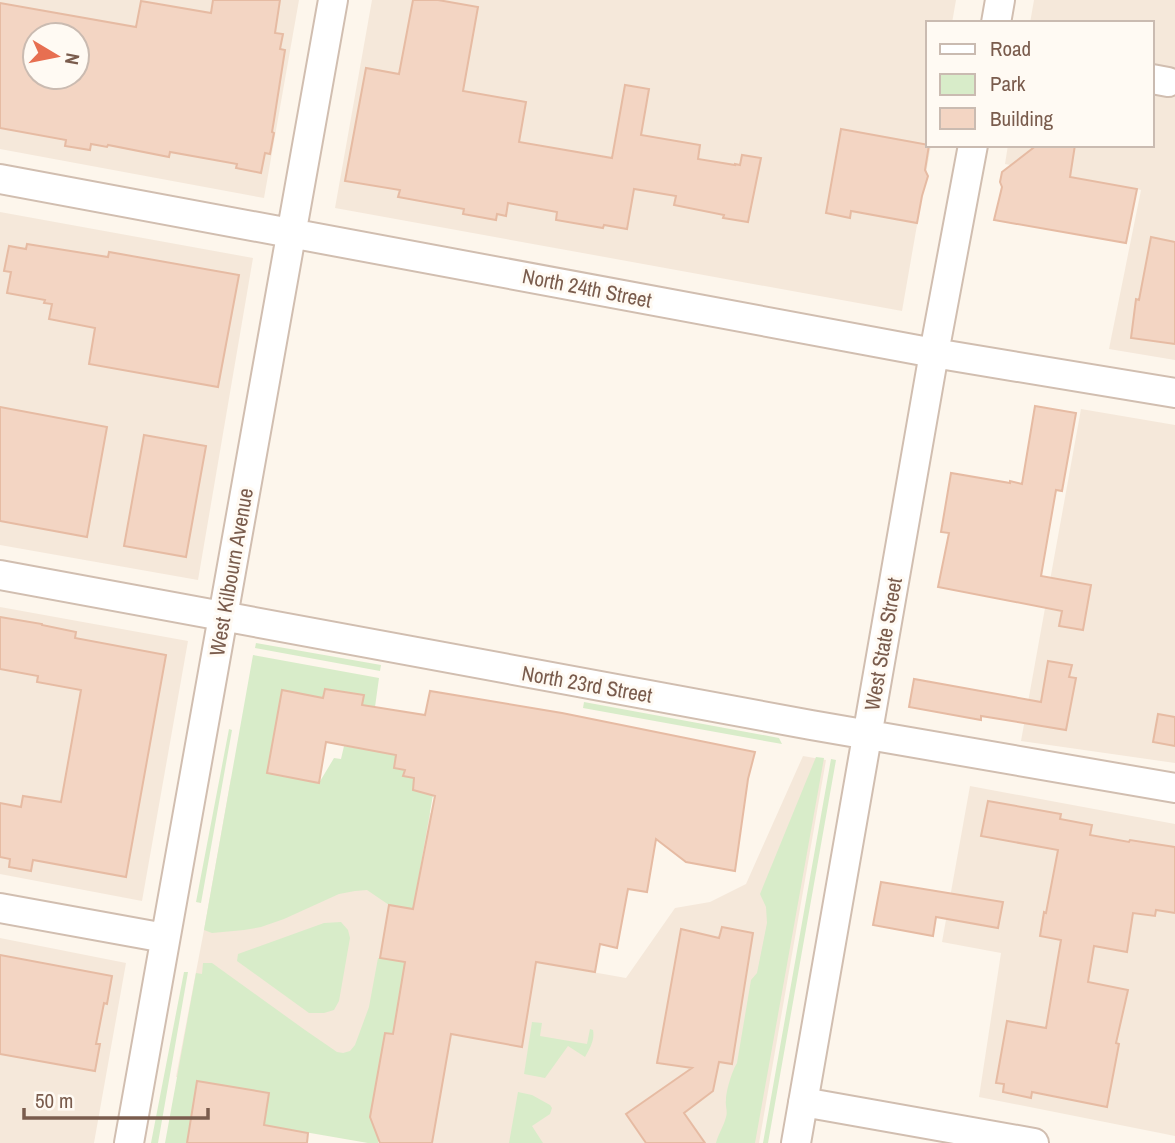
<svg xmlns="http://www.w3.org/2000/svg" width="1175" height="1143" viewBox="0 0 1175 1143" font-family="'Archivo Narrow',sans-serif">
<style>
.residential{fill:#f5e8da;fill-rule:evenodd}
.green{fill:#d8ecc9}
.building{fill:#f3d5c3;stroke:#e6bba3;stroke-width:2;fill-rule:evenodd}
.lines{fill:none;stroke-linecap:round;stroke-linejoin:round}
.minor-casing{stroke:#d1beb0;stroke-width:32}
.minor{stroke:#fff;stroke-width:28}
.labels{text-anchor:middle;dominant-baseline:central;stroke-width:6;stroke-linejoin:round;paint-order:stroke}
.street-label{font-size:21px;fill:#7a5c4d;stroke:#fffaf3}
</style>
<rect width="100%" height="100%" fill="#fdf6ec"/>
<path class="residential" d="M0,0h299l-35,198 -264,-49zM35,35h42v42h-42z
M372,0h584l-4,23h-24v122h3l-29,166 -567,-103z
M1034,0h141v360l-66,-11 32,-159 -136,-26 3,-19h144v-122h-122z
M0,212l253,46 -55,322 -198,-35z
M1081,409l94,16v338l-154,-22z
M0,607l188,34 -46,260 -142,-27z
M803,756l23,4 -67,383h-339l-40,-14 -2,14h-10l-100,-50 -92,-16 28,-147 27,-152 255,45 50,139 90,16 49,-70 35,-6 36,-18z
M970,786l205,38v312l-196,-39 22,-144 -59,-11z
M0,938l126,25 -32,180h-94z"/>
<path class="green" d="M256,643l125,22 -1,6 -125,-23z
M253,655l126,23 -4,29 -13,-2 2,-10 -38,-6 -3,9 -41,-7 -15,82 52,10 15,-25 7,1 3,-13 52,9 9,15 -2,6 11,2 -1,12 20,5 -20,114 -24,-4 -22,-15 -12,1 -16,3 -55,25 -23,8 -17,3 -32,3 -8,-3z
M584,702l195,36 3,6 -199,-36z
M229,729l3,1 -31,173 -5,-1z
M816,757l8,1 -69,385h-39c2,-9 8,-17 10,-26 2,-6 -1,-11 0,-17 0,-9 6,-29 11,-37l14,-83 6,-7 10,-50 -1,-16 -6,-13z
M831,759l5,1 -68,383h-5z
M341,922l7,8 2,8 -11,63 -5,9 -10,3h-15l-72,-52 1,-7 86,-31z
M378,958l27,4 -12,72h-8l-14,83 7,22v4h-10l-104,-18 5,-32 -71,-12 -11,62h-22l31,-170 6,1 1,-11h9l93,67 32,22 6,1 7,-2 5,-6 14,-38z
M184,972h4l-30,171h-7z
M532,1022l10,1 -2,13 47,8 3,-15 3,1c2,10 -3,18 -8,27l-17,-11 -23,32 -21,-4z
M518,1092l14,3 18,10 2,3 -2,6 -18,12 11,17h-34z"/>
<path class="building" d="M213,0h67l-5,33 8,1 -3,15 5,1 -11,70 -2,12 2,1 -4,21 -5,-1 -4,20 -25,-5 1,-4 -67,-12 -1,5 -61,-12 -1,2 -16,-3 -1,6 -25,-4 1,-6 -66,-12v-125l136,24 5,-26 70,12zM35,35h42v42h-42z
M413,0h25l40,7 -15,84 63,11 -7,40 93,16 13,-73 24,4 -8,46 59,10 -2,14 37,6v-1l5,1 2,-10 19,3 -13,64 -25,-4 1,-3 -50,-10 2,-9 -42,-7 -7,40 -23,-4 -1,3 -47,-8 1,-8 -49,-9 -2,13 -9,-2 -1,6 -33,-6 1,-5 -66,-12 2,-7 -55,-9 21,-113 33,6z
M841,129l88,16 -4,25 3,6 -6,20 -5,27 -66,-12 -1,7 -24,-5z
M1037,145h38l-5,32 67,12 -11,54 -132,-23 8,-33 -2,-5 2,-10z
M1151,237l24,5v102l-44,-6 5,-39 3,1z
M27,244l81,13 1,-5 130,23 -21,112 -129,-23 6,-36 -46,-9 3,-15 -8,-1 1,-3 -38,-7 4,-21 -7,-1 5,-25 17,3z
M1035,406l41,7 -14,78 -6,-1 -15,86 50,9 -8,45 -24,-4 3,-15 -124,-24 11,-54 -8,-1 10,-59 59,10v-2l12,3z
M0,407l107,20 -20,110 -87,-16z
M144,435l62,11 -20,111 -62,-11z
M0,617l42,7v1l34,7 -1,6 91,17 -40,222 -93,-17 -2,11 -22,-4 1,-8 -10,-2v-54l21,4 2,-11 38,6 20,-112 -44,-8 1,-6 -38,-7z
M1048,661l24,4 -3,12 7,1 -10,52 -85,-14v4l-72,-13 5,-28 127,23z
M325,689l39,6 -2,10 63,10 5,-24 132,22 193,39 -7,27 -13,92 -49,-9 -30,-23 -9,53 -19,-3 -11,59 -17,-4 -5,28 -59,-10 -14,85 -71,-13 -19,109h-52l-10,-26 15,-84 8,1 12,-72 -25,-4 9,-53 24,4 22,-113 -22,-6 1,-12 -11,-2 2,-6 -11,-2 2,-13 -70,-13 -7,41 -52,-10 15,-83 41,8z
M1158,714l17,3v29l-22,-4z
M988,801l73,13 -1,5 32,6 -2,10 39,7 1,-2 45,7v66l-19,-3 -1,6 -22,-3 -6,39 -33,-6 -6,36 40,8 -12,53 3,1 -12,63 -75,-15 -1,6 -28,-6 1,-8 -8,-1 11,-62 39,7 15,-88 -21,-4 4,-24 2,1 12,-63 -77,-14z
M881,882l122,20 -5,26 -62,-11 -3,19 -60,-11z
M722,927l31,6 -21,131 -13,-2 -6,29 -29,22 21,30h-59l-20,-29 66,-46 -35,-5 24,-134 38,9z
M0,955l112,21 -5,28 -3,-1 -8,41h4l-5,27 -95,-17z
M197,1081l72,12 -5,32 44,8 -1,10h-120z"/>
<g class="lines">
<g class="minor-casing">
<path id="minor" d="M996,23l4,-23
M1152,79l16,3
M0,179l934,174 241,40
M0,575l811,150 364,63
M0,908l165,30
M803,1102l231,41
M129,1143l204,-1143
M796,1143l138,-790 39,-208"/>
</g>
<use href="#minor" class="minor"/>
</g>
<g class="labels">
<g class="street-label">
<text transform="translate(587 288) rotate(11)">North 24th Street</text>
<text transform="translate(231 572) rotate(-80)">West Kilbourn Avenue</text>
<text transform="translate(883 644) rotate(-80)">West State Street</text>
<text transform="translate(587 684) rotate(10)">North 23rd Street</text>
</g>
</g>
<rect x="926" y="21" width="228" height="126" fill="#fffaf3" stroke="#cabbb1" stroke-width="2"/>
<rect x="940" y="44" width="35" height="10" fill="#ffffff" stroke="#cabbb1" stroke-width="2"/>
<text x="990" y="56" font-size="21" fill="#7a5c4d">Road</text>
<rect x="940" y="74" width="35" height="21" fill="#d8ecc9" stroke="#cabbb1" stroke-width="2"/>
<text x="990" y="91" font-size="21" fill="#7a5c4d">Park</text>
<rect x="940" y="108" width="35" height="21" fill="#f3d5c3" stroke="#cabbb1" stroke-width="2"/>
<text x="990" y="126" font-size="21" fill="#7a5c4d">Building</text>
<g transform="translate(56 56) rotate(100)"><circle r="33" fill="#fffaf3" stroke="#cabbb1" stroke-width="2"/>
<path d="M0-5L12 26L0 18L-12 26Z" fill="#e76f51"/>
<text y="-10" font-size="19" font-weight="bold" text-anchor="middle" fill="#7a5c4d">N</text>
</g>
<path d="M24 1108v10h184v-10" fill="none" stroke="#7a5c4d" stroke-width="3.5"/>
<text x="35" y="1108" font-size="21" fill="#7a5c4d" stroke="#fffaf3" stroke-width="5" paint-order="stroke">50 m</text>
</svg>
